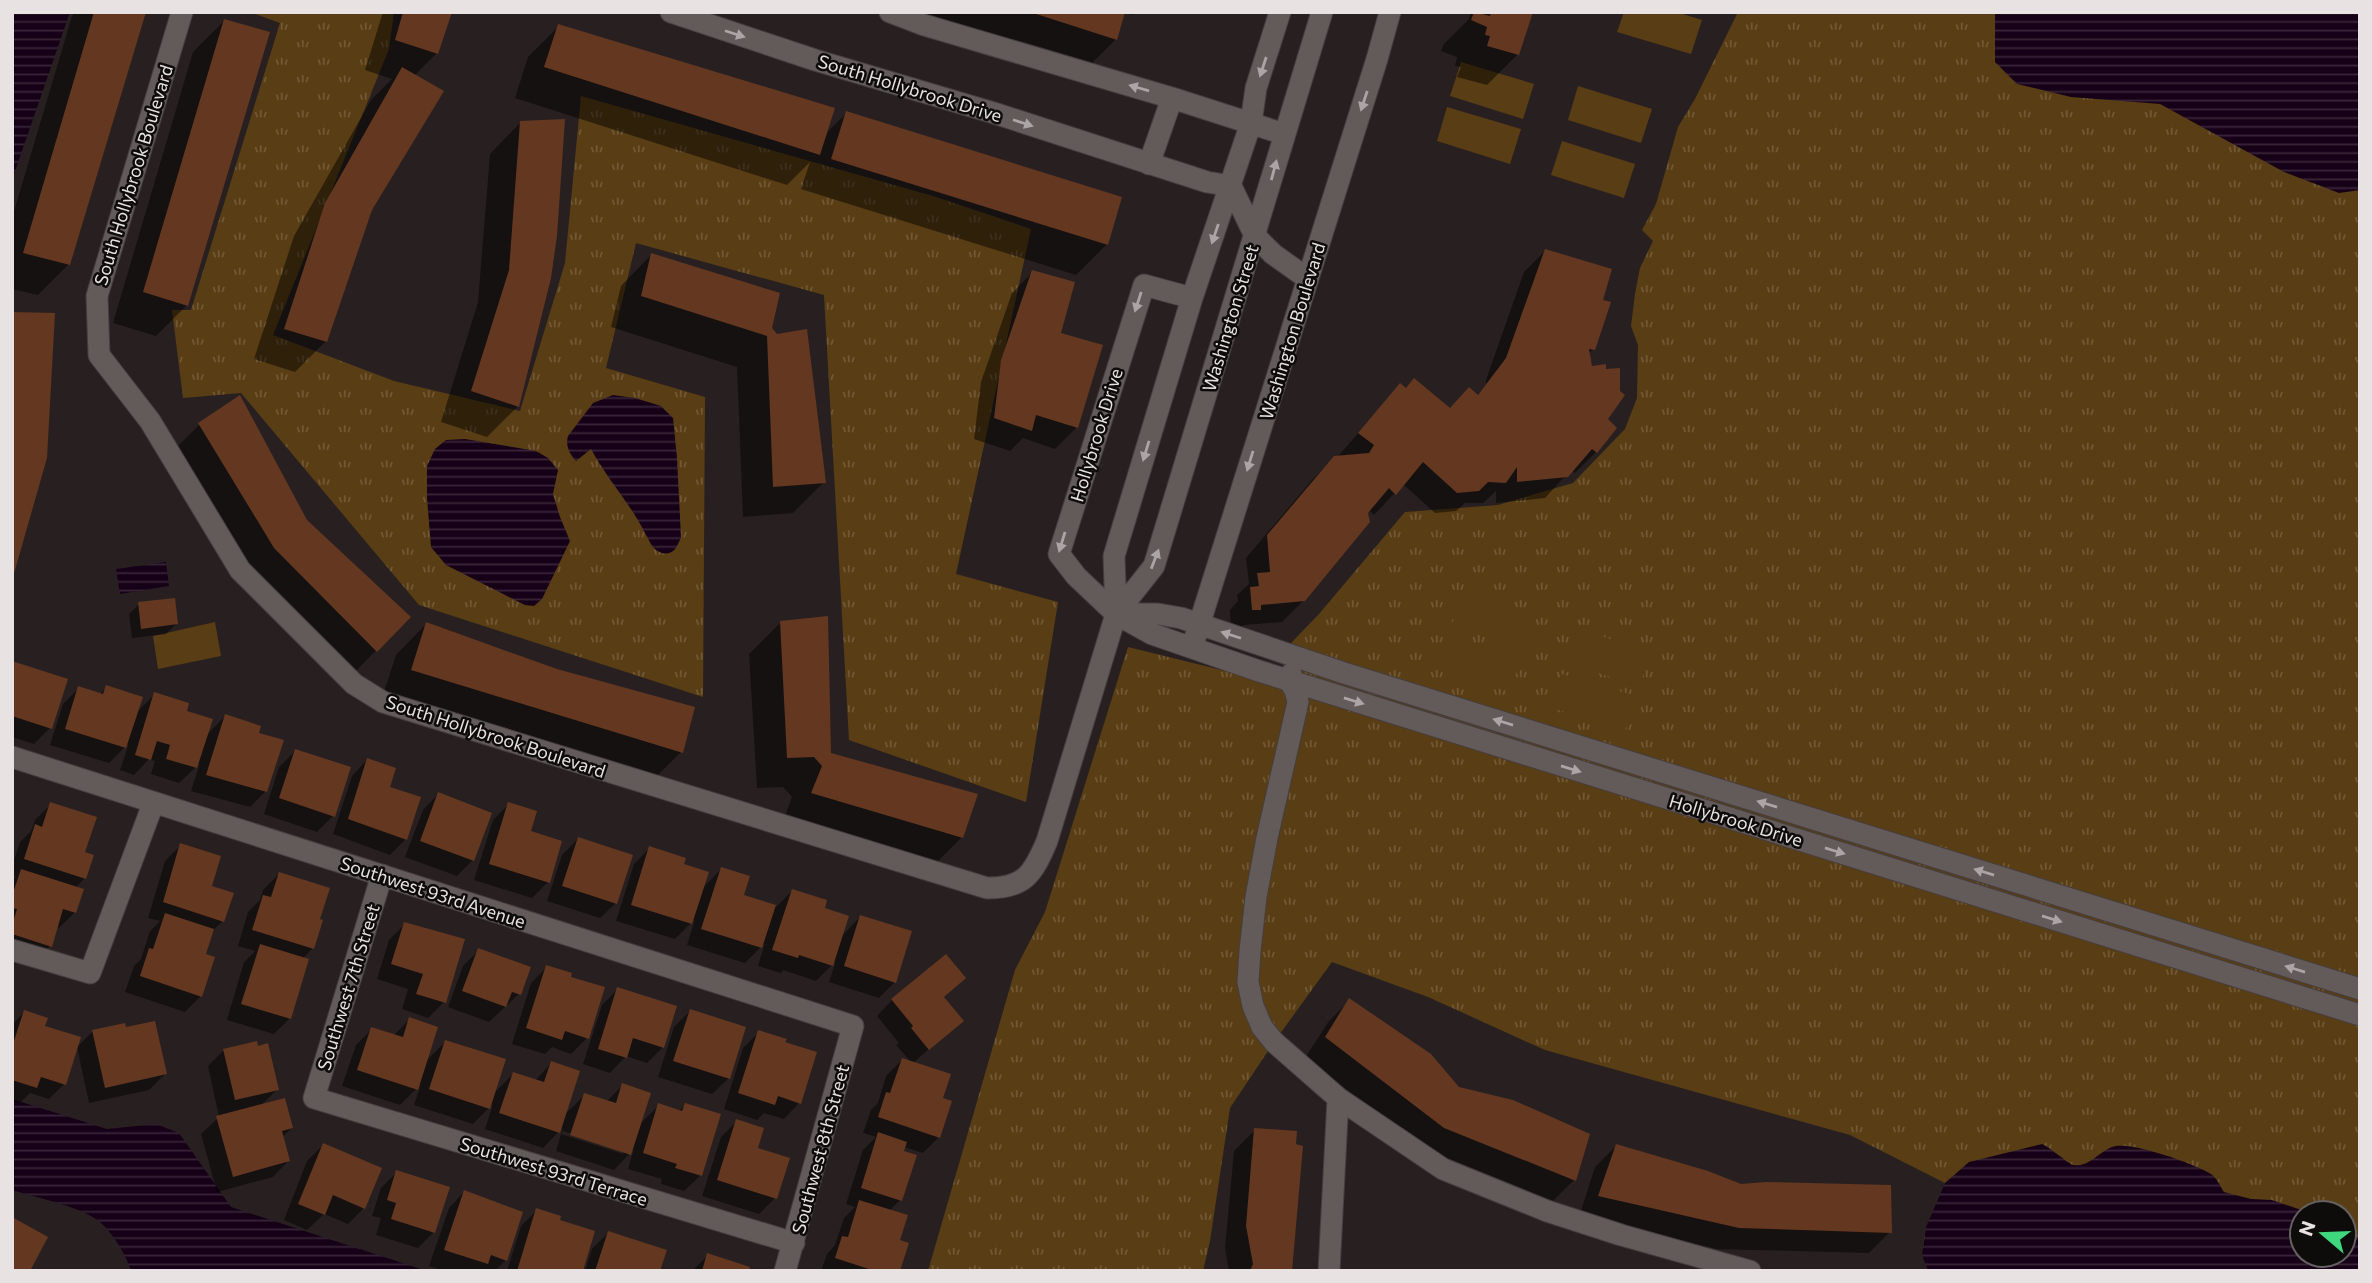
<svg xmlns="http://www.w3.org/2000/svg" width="2372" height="1283" viewBox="0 0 2372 1283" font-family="Commissioner,sans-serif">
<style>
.grass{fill:url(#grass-tufts);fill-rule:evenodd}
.pitch{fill:#593d14}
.water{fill:url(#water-rules)}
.shadow{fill:#0007;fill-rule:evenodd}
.building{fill:#643720}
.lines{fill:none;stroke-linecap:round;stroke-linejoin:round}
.minor-casing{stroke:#453e3e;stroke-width:23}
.minor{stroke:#635a5a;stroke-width:21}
.oneway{fill:#aca5a5}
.labels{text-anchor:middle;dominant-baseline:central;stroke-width:5;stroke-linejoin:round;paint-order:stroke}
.street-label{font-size:18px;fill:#e8e2e2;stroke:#0e0b0b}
</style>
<defs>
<pattern id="grass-tufts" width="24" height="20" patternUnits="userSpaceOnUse" patternTransform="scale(1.75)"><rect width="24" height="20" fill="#593d14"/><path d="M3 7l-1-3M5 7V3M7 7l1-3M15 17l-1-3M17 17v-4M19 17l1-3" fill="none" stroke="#715936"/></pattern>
<pattern id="water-rules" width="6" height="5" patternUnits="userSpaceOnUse" patternTransform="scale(1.75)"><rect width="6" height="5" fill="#160017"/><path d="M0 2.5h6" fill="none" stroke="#382538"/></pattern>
</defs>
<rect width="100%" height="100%" fill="#282020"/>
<path class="grass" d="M250,12h144l-5,37 -116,286 121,46 126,30 45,-148 16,-167 352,100 98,33 -75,345 102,28 -32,200 -177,-62 -25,-445 -188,-52 -30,125 99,29 -2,300 -284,-92 -178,-212 -58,5 -11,-88h19l89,-287z
M1738,12h622v1259h-432c-13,-37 6,-55 17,-88l-95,-48 -305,-85 -117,-53 -96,-35 -58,80 -44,66 -20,133 -7,30h-275l87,-301 30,-58 83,-265 138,34 18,-13 8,-26 27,-28 86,-102 93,-7 75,-22 52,-54 12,-31 1,-53 -7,-19 4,-32 5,-26 13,-27 -11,-11 14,-26 22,-77 17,-28zM2302,1213h42v42h-42z"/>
<path class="pitch" d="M1624,12h52l26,8 -11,34 -74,-22z
M1461,62l73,22 -11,35 -73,-23z
M1578,86l74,23 -11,34 -73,-23z
M1447,107l74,22 -11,35 -73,-23z
M1562,141l73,23 -11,34 -73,-23z
M1462,590l73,23 -10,34 -73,-22z
M215,622l6,34 -63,13 -5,-33z
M1577,629l73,22 -10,35 -74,-23z
M1447,635l74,23 -11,34 -73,-22z
M1562,674l74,22 -11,35 -73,-23z"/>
<path class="water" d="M12,12h58l-58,168z
M1995,12h365v178l-21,3 -55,-21 -124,-68 -89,-7 -54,-13 -22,-22z
M613,395l22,3 26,8 12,12 4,40 4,79c-3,8 -7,19 -19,16 -9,-2 -13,-13 -17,-20 -15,-30 -38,-54 -54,-84l-15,12c-6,-7 -11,-15 -8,-25l25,-33z
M465,439l71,12 12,7 10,12 -5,24 7,23 10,24 -28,58 -8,7 -9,-1 -79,-40 -15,-18 -4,-49v-32l8,-17 11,-9z
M166,562l3,24 -49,8 -4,-25z
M12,1099l95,30 49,-5 23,9 52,74 196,64h-296c-5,-16 -17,-36 -30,-48 -15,-15 -67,-26 -89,-33z
M2042,1144c9,4 27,20 31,21 15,3 26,-13 39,-18 17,-7 83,17 99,27 6,4 9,12 13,18l27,7 21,1 38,13h-8v42h42v-17l16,-1v34h-432l-6,-16 4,-28 19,-44 24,-21z"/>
<path class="shadow" d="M75,12h69l-75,252 -31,31 -26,-6v-71l60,-202z
M383,12h67l-13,41 -23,23 -88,265 -31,31 -41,-13 40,-123 77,-136 21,-21 -27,-9z
M898,12h238l-3,3 -10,-3 -7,27 -31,31z
M1471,12h60l-13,42 -31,31 -30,-8 4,-10 -6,-1 2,-9 -16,-6 3,-7 25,-25z
M224,21l-37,284 -31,31 -43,-13 80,-271z
M559,26l265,109 23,-22 260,131 -31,31 -275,-86 9,-27 -23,23 -272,-87 13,-41z
M521,122l-3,284 -31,31 -46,-15 37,-120 12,-148z
M1545,251l56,50 -8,48 -5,5 18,65 -10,33 -21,21 -4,-3 -26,28 -49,5v-12l-13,12h-18l-9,8 -21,2 -32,-29 -29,31 -5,-5 -65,90 -22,22 -38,3 -6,5 -7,1 -1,-21 8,-9 -1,-6 12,-11 -3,-26 67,-79 22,-22h6l-2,-2 61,-69 50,25 27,-15 9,-11v-5l38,-108z
M651,255l119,73 54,154 -31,31 -50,4 -6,-150 -126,-40 10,-41z
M1033,272l26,62 41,12 -24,82 -21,21 -32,-11 -13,13 -36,-12 7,-57 31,-89z
M12,314l33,144 -33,115z
M239,398l66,123 104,96 -64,65 -102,-103 -75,-123 31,-31z
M139,604l37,20 -10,10 -34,4 -3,-24z
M780,623l50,131 132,83 -31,31 -149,-44 10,-27 -9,-10 -26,1 -8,-134z
M426,624l255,128 -31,31 -269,-82 15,-46z
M12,664l38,64 -16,16 -22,-7z
M107,687l28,27 20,-20 30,18 20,25 20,-21 32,18 9,57 -16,16 -59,-16 9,-28 -21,20 -28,-9 4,-13 -6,-2 -15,16 -14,-5 9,-27 -20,20 -59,-18 13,-41 16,-16 20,7z
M295,751l38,65 -16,16 -53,-18 15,-47z
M367,760l20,28 19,51 -16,16 -57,-21 19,-58z
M438,794l35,66 -16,16 -52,-19 18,-47z
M51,804l32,50 2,24 -10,10v24l-16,16 -3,-1 -6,19 -16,15 -22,-6v-75l4,-4 -4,-1v-9l8,-24 11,-11 4,-11z
M509,804l39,78 -16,16 -58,-18 19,-60z
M578,839l38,64 -16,15 -53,-17 15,-46z
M181,845l28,42 14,34 -12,11 -7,23 -3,41 -16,16 -60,-20 9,-26 7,-7 9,-28 10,-10 -12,-3 17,-57z
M650,848l32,17 20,24 19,-20 20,27 35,11 16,-16 31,18 18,28 19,-20 35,65 -16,16 -50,-16 7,-21 -20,20 -33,-11 -2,3 -23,-7 7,-23 -20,20 -58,-18 8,-26 -20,20 -59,-18 18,-57z
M279,874l39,46 -5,28 -11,11 -12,59 -16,16 -47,-14 17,-58 11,-11 -17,-5 10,-34 12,-12 3,-10z
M405,924l39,78 -16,16 -26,-9 6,-20 -31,-10 12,-39z
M479,950l40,44 -30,28 -41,-15 15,-41z
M547,967l40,71 -16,16 -19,-7 -7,7 -33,-10 19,-61z
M964,978l-21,20 18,23 -48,42 28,37 -2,37 -16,16 -19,-6 -4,53 -11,11 9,60h-77l6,-17 8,-9 9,-27 11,-11 -9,-3 17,-54 13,-13 -13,-4 8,-23 7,-7 8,-27 16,-16 9,2 -15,-17 3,-2 -22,-27 15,-16z
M618,989l45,58 -16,16 -21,-7 -16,17 -27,-9 19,-59z
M1350,1000l108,88 116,92 -21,21 -130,-53 -118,-90 24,-37z
M690,1011l54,17 -16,51 -16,15 -54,-17 16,-50z
M24,1012l19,15 21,57 -15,15 -19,-6 -10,10 -8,-2v-76z
M410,1019l15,43 20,-20 48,52 20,-20 22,7 16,-18 13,52 21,-20 21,7 17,-17 16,40 20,-20 20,6 6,-6 33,11 -18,60 -16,15 -23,-7 1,-5 -34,-10 6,-20 -20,21 -58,-19 7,-24 -20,21 -58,-19 8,-25 -20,20 -59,-19 7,-21 -21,21 -58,-19 14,-41 16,-16 21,7zM563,1131l60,19v4l-62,-20z
M125,1029l40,45 -16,16 -60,13 -12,-56 16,-16z
M759,1032l40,71 -15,16 -20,-6 -7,7 -33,-11 19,-61z
M224,1050l53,40 -17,16 32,22 -10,9 6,24 -15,16 -56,15 -16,-58 18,-17 -11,-51z
M737,1121l19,28 19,49 -16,16 -57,-18 19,-59z
M1255,1130l35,141h-61l-4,-23 9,-97z
M323,1145l41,63 -16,16 -24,-10 -17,16 -23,-10 23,-59z
M1616,1146l125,40 149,46 -21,21 -152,-4 -138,-32 16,-50z
M397,1172l37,60 -16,16 -42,-13 5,-17 -9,-2 9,-28z
M464,1192l42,68 -11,11h-51l-15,-5 20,-58z
M537,1210l44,61h-74l14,-45z
M608,1233l51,38h-74l7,-22z
M708,1255l39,16h-55z"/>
<path class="building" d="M94,12h52l-76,253 -47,-12z
M403,12h49l-14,42 -43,-14z
M1030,12h95l-8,28z
M1474,12l16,4 1,-4h42l-14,43 -32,-9 3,-10 -5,-1 2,-8 -16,-7z
M224,19l46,13 -82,274 -45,-14z
M558,24l277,84 -15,47 -276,-88z
M402,67l42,24 -72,119 -45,132 -43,-13 41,-126z
M846,111l276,86 -14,48 -277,-86z
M565,119l-8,117 -6,42 -32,129 -48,-16 38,-121 11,-149z
M1545,249l67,20 -9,31 8,2 -16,48 -6,-1 3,17 14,-2v5l14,-1v23l5,4 -17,24 9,9 -20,25 -5,-4 -24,28 -51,5v-15l-11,16 -18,-1 -9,9 -22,2 -34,-31 -27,33 -7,-7 -21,25 2,9 -65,79 -44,4v5h-9l-2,-23 9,-1 -2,-13 13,-1 -3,-37 67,-79 35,-3 5,-8 -16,-12 42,-50 6,5 8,-10 36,30 19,-21 9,8 28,-37z
M651,253l129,40 -8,35 5,6 30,-5 19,154 -53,4 -6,-151 -126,-40z
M1032,270l43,12 -14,51 42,12 -25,83 -42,-13 -4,16 -38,-13 7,-58z
M12,312l43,1 -8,145 -34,119z
M240,395l67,125 104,97 -34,35 -103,-104 -76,-125z
M175,598l3,26 -37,5 -3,-27z
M828,616l3,137 147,41 -15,44 -152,-45 11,-27 -8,-9 -27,1 -7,-137z
M426,622l131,47 138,38 -12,46 -272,-83z
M12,661l56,18 -16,50 -40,-13z
M106,685l37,12 -17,51 -61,-19 13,-43 25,8z
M154,692l35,11 -2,8 26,8 -16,49 -31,-9 4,-14 -13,-4 -6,19 -16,-5z
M225,714l36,12 -2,7 25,7 -17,52 -61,-17z
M295,749l56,18 -16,50 -56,-19z
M367,758l29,10 -6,19 31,10 -14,43 -59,-21z
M438,792l54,21 -18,48 -54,-20z
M50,802l47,15 -12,35 9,3 -8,24 -62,-20 11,-35 7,3z
M508,802l29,9 -6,20 31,10 -12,42 -61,-19z
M578,837l55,18 -16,49 -55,-18z
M180,843l41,13 -9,30 22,7 -10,29 -61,-20z
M649,846l37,12 -2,6 25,8 -17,52 -61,-19z
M721,867l29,9 -6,19 32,10 -14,43 -61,-19z
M21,869l63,20 -8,24 -13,-4 -11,38 -40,-13v-9l5,-16 -5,-1v-12z
M279,872l51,16 -10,31 3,1 -9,29 -62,-19 11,-35 8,2z
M792,889l35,11 -2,8 24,8 -16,50 -34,-11 -1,3 -26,-8z
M165,913l49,16 -8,25 9,3 -13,40 -62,-21 9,-28 4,1z
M860,915l52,16 -16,52 -52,-17z
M404,922l61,17 -19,64 -30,-9 7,-20 -32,-10z
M260,944l49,15 -18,60 -50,-15z
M478,948l53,19 -10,28 -9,-3 -6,15 -44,-16z
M946,954l20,24 -22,19 20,24 -35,29 -18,-22 2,-2 -22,-27z
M546,965l26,8 -1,4 34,10 -16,52 -24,-8 -3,9 -36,-12z
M617,987l60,19 -13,42 -31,-10 -6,20 -29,-9z
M1349,998l82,56 28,33 54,13 77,34 -14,47 -132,-53 -119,-91z
M690,1009l56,18 -16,52 -57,-18z
M24,1010l24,8 -3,8 36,11 -15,48 -25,-8 -4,11 -25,-8v-33z
M409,1017l29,10 -20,63 -61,-20 14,-43 32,10z
M155,1021l12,53 -62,14 -13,-58 33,-7 1,4z
M758,1030l29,9 -2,3 32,10 -16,52 -23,-8 -3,9 -37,-12z
M445,1040l61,19 -16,50 -61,-20z
M257,1041l1,5 10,-3 11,47 -44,10 -12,-51z
M902,1058l49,16 -8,24 9,3 -12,37 -62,-21 8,-25 4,1z
M551,1061l29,10 -20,62 -61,-20 14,-41 31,10z
M622,1083l29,10 -20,62 -61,-20 14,-42 32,10z
M285,1098l8,30 -11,3 8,30 -57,16 -17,-61z
M658,1103l24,8 3,-8 36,11 -19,62 -27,-8 2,-4 -34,-11z
M736,1119l28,9 -6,20 32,10 -13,41 -60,-19z
M1254,1128l43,3 -1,13 7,2 -11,125h-42l3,-7 -7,-38z
M878,1132l29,10 -3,9 13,4 -15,46 -41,-13z
M323,1143l59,25 -17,41 -32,-14 -8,20 -27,-11z
M1616,1144l92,27 33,13 25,-2 125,3 1,48 -153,-5 -141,-32z
M396,1170l54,17 -15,46 -44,-14 5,-16 -9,-3z
M464,1190l59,22 -16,49 -16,-6 -3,9 -44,-14z
M859,1200l49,15 -8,25 9,3 -9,28h-25l-40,-13 7,-22 6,1z
M536,1208l25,8 -1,4 35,11 -12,40h-66z
M12,1217l36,20 -18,34h-18z
M608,1231l59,19 -7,21h-65z
M707,1253l43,14 -1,4h-47z"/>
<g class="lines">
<g class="minor-casing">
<path id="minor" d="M182,12l-85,284 2,59 51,66 90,149 114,114 29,18 604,186c38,0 46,-14 60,-47l69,-227 -2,-58 78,-258 59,-175 5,-35 24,-76
M671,12l144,48 179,53 213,69 24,4 24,50 18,18 35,25
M890,12l34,13 248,73 112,36
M1149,164l23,-66
M1192,298l-48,-13 -85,269 17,22 40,38 36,20 107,37 1101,344
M1116,614l38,-48 168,-554
M1118,614h40l23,4 163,55 1016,316
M1195,638l182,-579 13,-47
M1291,674l-2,7 6,9 3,12 -31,136 -11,59 -6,54 -2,31 5,24 9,21 12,15 64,56 105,71 104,42 74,24 129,36
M12,757l841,269 -68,245
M382,875l-68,223 480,145
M12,950l78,23 63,-169
M1329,1271l9,-173"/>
</g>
<use href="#minor" class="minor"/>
</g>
<defs><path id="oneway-solid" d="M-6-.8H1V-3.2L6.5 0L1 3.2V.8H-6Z" transform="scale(1.75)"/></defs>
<g class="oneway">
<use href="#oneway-solid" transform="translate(735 34) rotate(18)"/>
<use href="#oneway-solid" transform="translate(1263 67) rotate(108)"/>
<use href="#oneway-solid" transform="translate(1139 88) rotate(-164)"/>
<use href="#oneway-solid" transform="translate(1364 101) rotate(108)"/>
<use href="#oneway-solid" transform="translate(1023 123) rotate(18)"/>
<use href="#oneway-solid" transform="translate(1274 170) rotate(-75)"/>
<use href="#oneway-solid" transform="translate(1215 234) rotate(109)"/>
<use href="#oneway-solid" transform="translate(1138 302) rotate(108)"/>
<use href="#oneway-solid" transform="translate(1146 451) rotate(107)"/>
<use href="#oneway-solid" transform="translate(1250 461) rotate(107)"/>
<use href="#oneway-solid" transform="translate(1062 542) rotate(107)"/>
<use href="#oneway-solid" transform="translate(1155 559) rotate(-69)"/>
<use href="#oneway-solid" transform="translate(1231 635) rotate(-162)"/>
<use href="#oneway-solid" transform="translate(1354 701) rotate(17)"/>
<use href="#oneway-solid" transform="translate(1503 722) rotate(-163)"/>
<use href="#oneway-solid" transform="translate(1571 769) rotate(17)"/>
<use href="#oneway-solid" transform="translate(1767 804) rotate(-163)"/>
<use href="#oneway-solid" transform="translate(1835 851) rotate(17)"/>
<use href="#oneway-solid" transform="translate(1984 872) rotate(-163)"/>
<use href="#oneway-solid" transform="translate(2052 919) rotate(17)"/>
<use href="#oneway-solid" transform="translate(2295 969) rotate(-163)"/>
</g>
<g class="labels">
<g class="street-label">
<text transform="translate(910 88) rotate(17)">South Hollybrook Drive</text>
<text transform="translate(133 175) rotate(-73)">South Hollybrook Boulevard</text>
<text transform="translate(1230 318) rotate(-73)">Washington Street</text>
<text transform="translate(1292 331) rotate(-73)">Washington Boulevard</text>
<text transform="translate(1096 435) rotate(-73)">Hollybrook Drive</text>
<text transform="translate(496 736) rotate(18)">South Hollybrook Boulevard</text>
<text transform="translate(1736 820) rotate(17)">Hollybrook Drive</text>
<text transform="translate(433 892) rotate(18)">Southwest 93rd Avenue</text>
<text transform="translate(348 987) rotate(-73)">Southwest 7th Street</text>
<text transform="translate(820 1149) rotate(-75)">Southwest 8th Street</text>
<text transform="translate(554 1171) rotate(17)">Southwest 93rd Terrace</text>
</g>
</g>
<rect width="2372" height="1283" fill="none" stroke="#e8e2e2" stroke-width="28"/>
<g transform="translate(2323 1234) rotate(289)"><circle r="33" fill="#0e0b0b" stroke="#656161" stroke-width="2"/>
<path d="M0-5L12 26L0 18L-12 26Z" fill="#3ed77d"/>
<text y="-10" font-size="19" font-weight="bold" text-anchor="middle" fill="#e8e2e2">N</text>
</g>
</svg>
